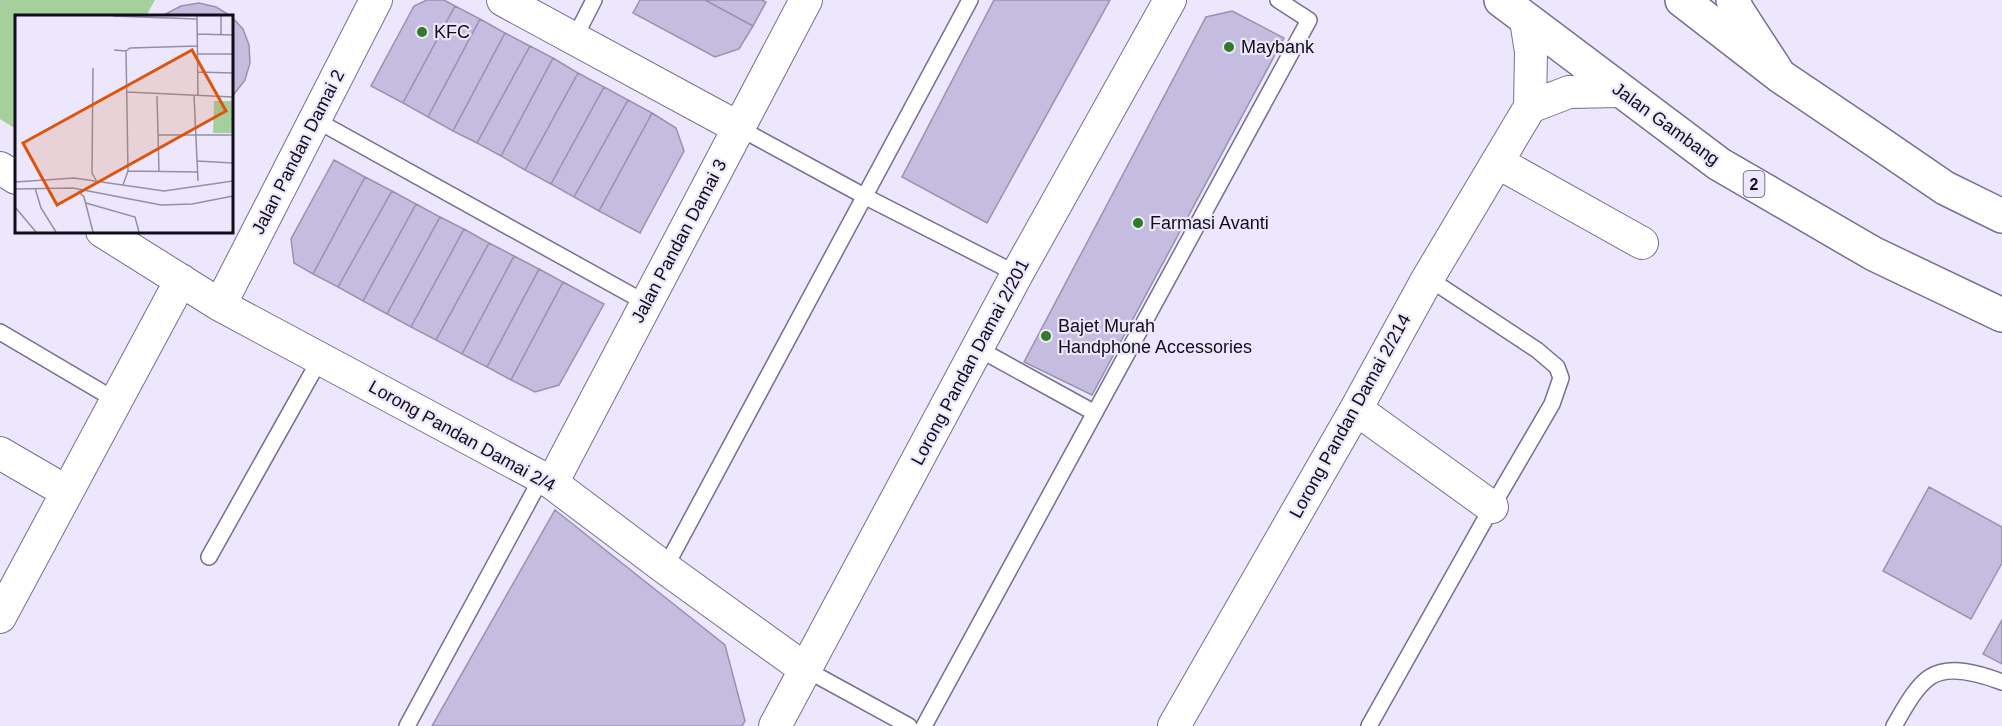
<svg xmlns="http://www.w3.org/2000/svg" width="2002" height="726" viewBox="0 0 2002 726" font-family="Helvetica,sans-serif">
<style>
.green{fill:#a5d09e}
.building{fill:#c5bde0;stroke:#9991b2;stroke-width:1.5}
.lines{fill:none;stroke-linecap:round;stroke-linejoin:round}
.service-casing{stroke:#776f8f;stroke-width:18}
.minor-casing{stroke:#776f8f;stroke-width:34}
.tertiary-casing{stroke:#776f8f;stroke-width:36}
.trunk-casing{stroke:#776f8f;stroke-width:36}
.service{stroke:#fff;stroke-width:15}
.minor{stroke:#fff;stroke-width:32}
.tertiary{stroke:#fff;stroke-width:33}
.trunk{stroke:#fff;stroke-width:33}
.poi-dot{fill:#307c24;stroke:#ece7fc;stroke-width:2}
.labels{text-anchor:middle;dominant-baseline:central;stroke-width:4.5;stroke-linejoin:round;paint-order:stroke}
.shield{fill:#ece7fc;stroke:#534f5d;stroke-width:1.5}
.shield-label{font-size:16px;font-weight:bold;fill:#110e19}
.poi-label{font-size:18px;fill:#110e19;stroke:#ece7fc;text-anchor:start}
.street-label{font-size:18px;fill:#110e19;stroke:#ece7fc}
.inset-road{fill:none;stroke:#9490a1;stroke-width:1.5}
.view{fill:#dd550d;fill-opacity:0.15;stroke:#dd550d;stroke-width:3}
.inset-edge{fill:none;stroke:#110e19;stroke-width:3}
</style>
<rect width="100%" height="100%" fill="#ece7fc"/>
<path class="green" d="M0,0h155l-9,16h-130v113l-16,-10z"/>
<path class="building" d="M427,0h17l11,6 -52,97 -32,-17 43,-80z
M640,0h65l48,26 -14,23 -24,8 -82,-44z
M705,0h57l4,2 -13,24z
M994,0h116l-123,223 -85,-46z
M199,3l17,4 15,9 12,13 6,16 1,18 -5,17 -14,18v-82h-69l19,-10z
M455,6l25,13 -52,98 -25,-14z
M1232,11l52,27 -192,357 -68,-33 182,-345z
M480,19l25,14 -52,98 -25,-14z
M505,33l25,13 -53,97 -24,-12z
M530,46l23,12 -52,98 -24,-13z
M553,58l25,15 -53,97 -24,-14z
M578,73l26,14 -53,97 -26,-14z
M604,87l24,13 -54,97 -23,-13z
M628,100l24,13 -53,98 -25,-14z
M652,113l24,15 8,23 -44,82 -41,-22z
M334,160l31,17 -52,97 -19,-11 -3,-24z
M365,177l27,14 -54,96 -25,-13z
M392,191l24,13 -53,97 -25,-14z
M416,204l24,13 -53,97 -24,-13z
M440,217l24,12 -53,98 -24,-13z
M464,229l25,14 -53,97 -25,-13z
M489,243l25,13 -52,98 -26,-14z
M514,256l25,13 -52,98 -25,-13z
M539,269l24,13 -52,98 -24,-13z
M563,282l41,22 -45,81 -24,7 -24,-12z
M1929,487l73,40v36l-31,56 -88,-48z
M555,510l170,135 20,76 -3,5h-310z
M2002,620v44l-19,-10z"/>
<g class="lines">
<g class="service-casing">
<path id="service" d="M574,39l20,-39
M314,119l332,184
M739,128l127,69 151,77
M0,332l117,69
M977,348l118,65
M209,557l111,-198
M665,568l305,-568
M805,669l104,57
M407,726l135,-249
M924,726l385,-706 -31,-20
M1369,726l123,-219 60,-103 9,-26 -4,-11 -20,-17 -109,-72
M1894,726c9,-15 21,-39 36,-49 20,-13 51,-3 72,5"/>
</g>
<g class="minor-casing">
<path id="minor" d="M503,0l236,128
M1530,107l39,-15 51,-1
M1497,162l145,81
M0,168l16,10
M102,231l118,74 332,178 113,85 140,101
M220,305l156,-305
M1356,409l136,98
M0,453l67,39
M552,483l254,-483
M0,617l181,-337
M775,726l242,-452 153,-274
M1174,726l182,-317 72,-131 102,-171 1,-55 -5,-32"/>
</g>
<g class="tertiary-casing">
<path id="tertiary" d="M1733,0l4,10 39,60"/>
</g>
<g class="trunk-casing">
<path id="trunk" d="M1501,0l218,164 155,90 128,61
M1682,0l98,76 86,58 79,54 57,28"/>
</g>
<use href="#service" class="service"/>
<use href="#minor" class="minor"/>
<use href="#tertiary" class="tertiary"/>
<use href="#trunk" class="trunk"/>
</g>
<g class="poi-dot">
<circle cx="422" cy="32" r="6"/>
<circle cx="1229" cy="47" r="6"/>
<circle cx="1138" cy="223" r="6"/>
<circle cx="1046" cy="336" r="6"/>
</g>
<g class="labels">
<rect class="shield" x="1743.5" y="171" width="21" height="26" rx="4.5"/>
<g class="shield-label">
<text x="1754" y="184">2</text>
</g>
<g class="poi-label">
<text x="434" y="32">KFC</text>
<text x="1241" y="47">Maybank</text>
<text x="1150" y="223">Farmasi Avanti</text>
<text x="1058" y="326">Bajet Murah<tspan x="1058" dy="21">Handphone Accessories</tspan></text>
</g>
<g class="street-label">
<text transform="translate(1666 124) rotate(36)">Jalan Gambang</text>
<text transform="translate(298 152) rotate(-63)">Jalan Pandan Damai 2</text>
<text transform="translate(679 241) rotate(-62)">Jalan Pandan Damai 3</text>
<text transform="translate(970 362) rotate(-62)">Lorong Pandan Damai 2/201</text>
<text transform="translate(1350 416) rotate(-61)">Lorong Pandan Damai 2/214</text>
<text transform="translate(462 436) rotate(29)">Lorong Pandan Damai 2/4</text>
</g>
</g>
<g transform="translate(15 15)">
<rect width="218" height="218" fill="#ece7fc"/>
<path d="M199,86h18v32h-19z" fill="#a5d09e"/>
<path class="inset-road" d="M98,1l84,3M182,1l1,80M182,19l36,1M206,20v-19M99,35l12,1 2,120 -5,14M111,36l4,-3 67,-2M183,39h35M78,53l-1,105 4,7M183,57l35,1M112,77l106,5M179,80l4,86M142,81l2,76M143,120h75M182,146l36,2M113,156l70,1M0,167l59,-4 90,13 69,-10M20,173l6,20 15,24M0,174l58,-1 88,17 31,-1 41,-8M63,176l6,6 9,35M71,188l49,14 4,15M0,192l21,25"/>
<path class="view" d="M177,35l34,61 -169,94 -34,-62z"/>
<rect width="218" height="218" class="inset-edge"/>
</g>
</svg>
